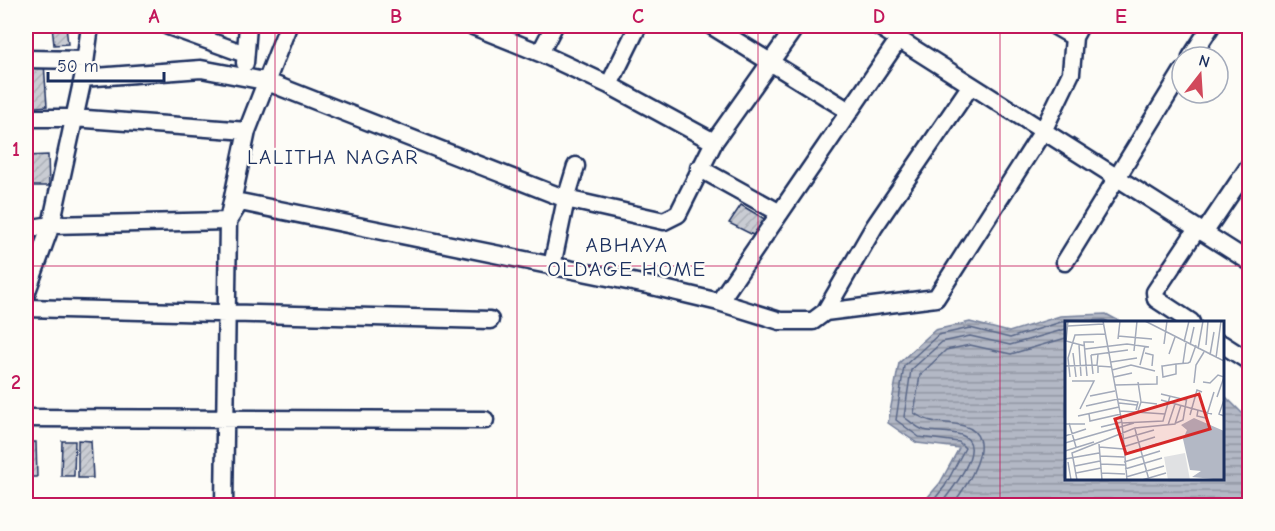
<svg xmlns="http://www.w3.org/2000/svg" width="1275" height="531" viewBox="0 0 1275 531" font-family="'Comic Neue',sans-serif">
<style>
.water{fill:url(#water-rules);stroke:#76819c;stroke-width:1.5}
.lines{fill:none;stroke-linecap:round;stroke-linejoin:round}
.shore{stroke:#586687;stroke-width:1.5}
.building{fill:url(#building-hatch);stroke:#1b2f5e;stroke-width:1.5}
.minor-casing{stroke:#1b2f5e;stroke-width:21}
.minor{stroke:#fdfcf7;stroke-width:16}
.grid{fill:none;stroke:#c2185b;stroke-width:1.5;stroke-opacity:0.55}
.labels{text-anchor:middle;dominant-baseline:central;stroke-width:4.5;stroke-linejoin:round;paint-order:stroke}
.neighbourhood-label{font-size:21px;letter-spacing:1.5px;fill:#1b2f5e;stroke:#fdfcf7}
.inset-road{fill:none;stroke:#a3aaba;stroke-width:1.5}
.view{fill:#d62828;fill-opacity:0.15;stroke:#d62828;stroke-width:3}
.inset-edge{fill:none;stroke:#1b2f5e;stroke-width:3}
.neatline{fill:none;stroke:#c2185b;stroke-width:2}
.grid-label{font-size:20px;text-anchor:middle;font-weight:bold;fill:#c2185b}
</style>
<defs>
<pattern id="water-rules" width="6" height="5" patternUnits="userSpaceOnUse" patternTransform="scale(1.5)"><rect width="6" height="5" fill="#b3b8c5"/><path d="M0 2.5h6" fill="none" stroke="#9196a3"/></pattern>
<pattern id="building-hatch" width="6" height="6" patternUnits="userSpaceOnUse" patternTransform="scale(1.5)"><rect width="6" height="6" fill="#c9ccd3"/><path d="M-1 1l2-2M0 6l6-6M5 7l2-2" fill="none" stroke="#acb0b8"/></pattern>
</defs>
<rect width="100%" height="100%" fill="#fdfcf7"/>
<filter id="ink" filterUnits="userSpaceOnUse"><feTurbulence type="fractalNoise" baseFrequency=".0167" numOctaves="2"/><feDisplacementMap in="SourceGraphic" scale="12" xChannelSelector="R" yChannelSelector="G"/><feConvolveMatrix kernelMatrix="1 2 1 2 8 2 1 2 1" color-interpolation-filters="sRGB"/></filter>
<g filter="url(#ink)">
<path class="water" d="M1106,314l15,8h-55v156h156l1,-84 26,26v85h-328l19,-22 19,-35 -42,-5 -29,-20 11,-60 36,-33 35,-8 39,10 51,-16z"/>
<g class="lines">
<path class="shore" d="M929,506l16,-20 20,-38 -6,-6 -40,-5 -23,-17 8,-54 34,-31 32,-7 40,10 51,-16 43,-2 5,2
M939,506c10,-12 51,-62 22,-71 -12,-4 -25,-2 -37,-5 -7,-2 -14,-9 -20,-13l7,-47 31,-28 28,-6 40,9 56,-16
M951,506c14,-17 50,-69 13,-80 -20,-6 -32,0 -50,-13l6,-38 26,-25 24,-5 41,9 55,-16"/>
</g>
<path class="building" d="M52,26h14l2,18 -14,1z
M44,63l3,43 -21,2v-44z
M48,155l1,31h-23v-30z
M741,205l27,16 -13,15 -26,-13z
M78,440l13,1 2,37h-15z
M62,441h13l-1,35h-13z
M26,442h10l1,35h-11z"/>
<g class="lines">
<g class="minor-casing">
<path id="minor" d="M168,26l77,28
M473,26l67,27 69,32 105,57
M712,26l137,85
M878,26l372,236
M1055,26l19,11
M540,53l14,-27
M1191,57l20,-31
M26,59l59,1
M245,63l3,-37
M83,78l118,-9 64,12 301,118 98,22 14,-7 36,-72 82,-116
M609,85l29,-59
M26,118h47l174,13
M699,168l81,45
M228,221l12,-19 412,84 67,16 61,19h33l12,-9 49,-85 97,-142
M26,229l25,-4 177,-4
M1204,233l46,-68
M1065,262l117,-190
M552,266l14,-67 10,-33
M26,294l25,-69 32,-147 7,-52
M719,302l180,-263
M26,308l464,12
M825,312l111,-14 107,-167 28,-58 3,-36 6,-11
M1191,322l-35,-23 -1,-7 42,-63
M1222,344l28,18
M26,418l459,2
M224,506l4,-285 19,-90 41,-105"/>
</g>
<use href="#minor" class="minor"/>
</g>
</g>
<path class="grid" d="M275,26v480M517,26v480M758,26v480M1000,26v480M26,266h1224"/>
<g class="labels">
<g class="neighbourhood-label">
<text x="333" y="157">LALITHA NAGAR</text>
<text x="627" y="245">ABHAYA<tspan x="627" dy="24">OLDAGE HOME</tspan></text>
</g>
</g>
<g transform="translate(1065 321)">
<rect width="159" height="159" fill="#fdfcf7"/>
<path d="M120,132l5,27h-22l-4,-23z" fill="#e0e1e3"/>
<path d="M129,97l30,13v49l-32,-3 9,-6 -11,-1 -7,-31 4,-9 -6,-5z" fill="#b3b8c5"/>
<path class="inset-road" d="M38,0l19,102 5,57M80,0l79,40M3,5l35,-2M53,15l34,3M53,18l2,-18M1,20l2,-20M1,20l19,5M119,21l5,-21M99,23l3,-23M14,24l2,31M125,24l4,-18M141,24l2,-24M20,28l42,-5 22,3M133,28l5,-28M69,30l3,-30M8,32l3,24M80,32l8,2 -1,11M104,33l6,-17M26,34l37,-5M26,34l2,19M145,34l4,-23M151,37l5,-37M46,41l26,-4M118,42l3,-20M111,43v10l-13,3 -1,-11h1l13,-2 12,-1 2,-1 6,-17M75,44l5,-19M0,45l32,-1 1,-11M47,49l19,-5 24,6M33,52v-7l14,1M22,55l-3,-34h10M5,56l-2,-19 7,-23 30,-1M49,56l18,-4M7,60h22l-14,28M73,61l3,20M138,61l7,1 8,-8 6,2M129,62l2,-18 8,-13M50,64l42,-1v-8M96,73l25,6M25,75l25,-5M152,76l7,-20M96,79l51,14M159,79l-5,14 5,2M54,82l18,2M21,85l32,-7 20,3 -2,8M133,89l-1,6 9,2 8,-26M55,90l45,3M73,90l3,-9 16,2M24,93l1,7 31,-7M125,94l7,-25 5,2M13,95l41,-9M4,102l7,24M57,102l41,-2 7,-25M111,102l7,-3 4,-23M0,103h20M103,104l7,-21M36,106l21,-5M70,108l14,51M0,115l21,-7M58,118l31,-9M0,122l69,-20M34,123l3,36M34,126l25,2M58,126l32,-10M0,130l29,-9M60,133l32,-10M35,135l24,1M0,138l34,-6M3,141l3,18M59,141l36,-11M36,143l24,1M10,145l25,-5M60,148l37,-11M11,152l25,-5M37,152l23,1M61,156l38,-11M12,159l-5,-27 63,-25 40,-4 6,-19M77,159l24,-7"/>
<path class="view" d="M134,73l11,35 -84,25 -11,-35z"/>
<rect width="159" height="159" class="inset-edge"/>
</g>
<rect width="1275" height="531" fill="none" stroke="#fdfcf7" stroke-width="66"/>
<g transform="translate(1200 75) rotate(17)"><circle r="28" fill="#fdfcf7" stroke="#a3aaba" stroke-width="1.5"/>
<path d="M0-4.5L10 22L0 15L-10 22Z" fill="#d1495b"/>
<text y="-9" font-size="16" font-weight="bold" text-anchor="middle" fill="#1b2f5e">N</text>
</g>
<path d="M48 72v9h116v-9" fill="none" stroke="#1b2f5e" stroke-width="3"/>
<text x="57" y="72" font-size="18" fill="#1b2f5e" stroke="#fdfcf7" stroke-width="4.5" paint-order="stroke">50 m</text>
<rect x="33" y="33" width="1209" height="465" class="neatline"/>
<g class="grid-label">
<text x="154" y="23">A</text>
<text x="396" y="23">B</text>
<text x="638" y="23">C</text>
<text x="879" y="23">D</text>
<text x="1121" y="23">E</text>
<text x="16" y="156">1</text>
<text x="16" y="389">2</text>
</g>
</svg>
